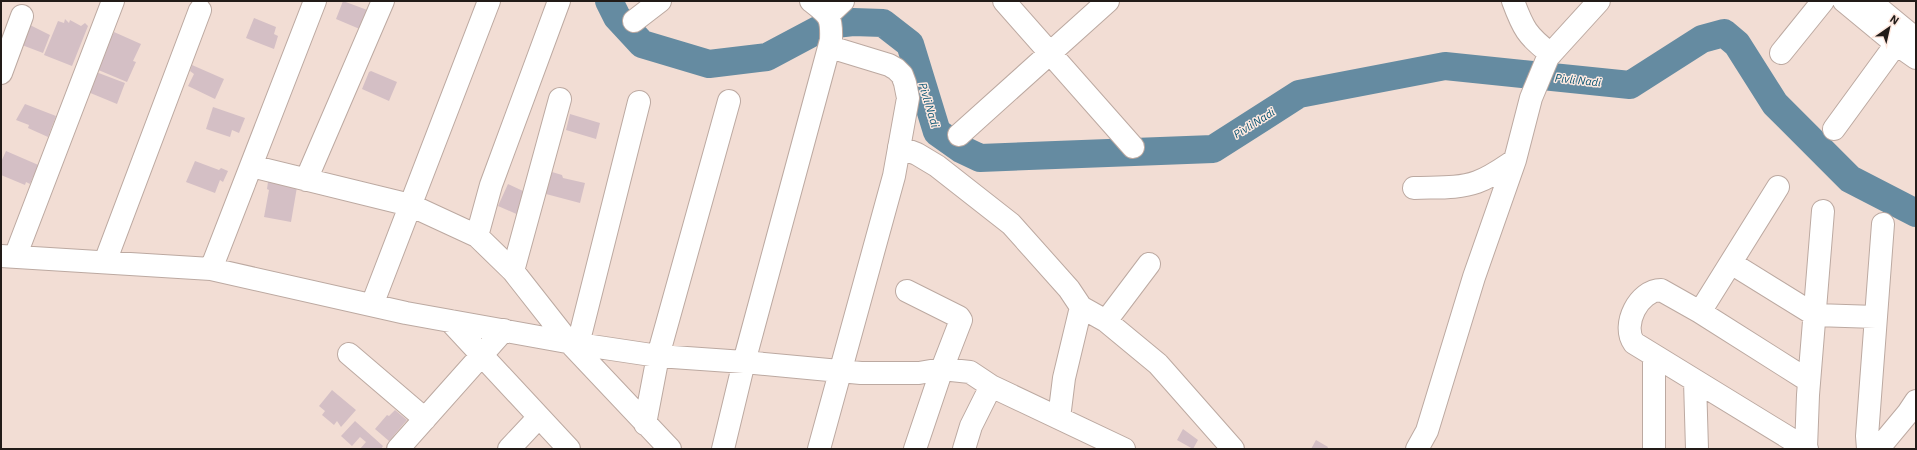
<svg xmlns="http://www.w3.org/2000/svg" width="1917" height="450" viewBox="0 0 1917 450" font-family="'IBM Plex Sans',sans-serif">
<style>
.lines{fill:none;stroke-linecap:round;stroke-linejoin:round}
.river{stroke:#658ba1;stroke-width:28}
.building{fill:#d4bfc5}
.minor-casing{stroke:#bca9a1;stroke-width:24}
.minor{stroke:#fff;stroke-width:22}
.labels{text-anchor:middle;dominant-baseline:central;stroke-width:3;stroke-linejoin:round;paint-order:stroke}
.water-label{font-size:11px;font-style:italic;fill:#075372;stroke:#ffeae1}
</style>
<rect width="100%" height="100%" fill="#f2ddd4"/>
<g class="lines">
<path class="river" d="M609,1l8,16 25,27 67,20 58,-7 60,-32 26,-3 30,1 27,21 27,88 24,17 19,9 233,-9 86,-55 146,-28 185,19 72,-46 22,-6 13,11 38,60 75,75 66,34"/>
</g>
<path class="building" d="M343,1l27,10 -8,19 -26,-11z
M254,18l22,9 -2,7 4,2 -4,13 -28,-11z
M65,19l4,4 1,-3 11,6 4,-3 3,3 -16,40 -28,-11 14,-34 6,2z
M30,25l20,10 -7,18 -29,-11z
M114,32l27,12 -8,17 3,1 -9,20 -31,-13z
M192,65l32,14 -9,20 -27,-13 6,-12 -4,-3z
M371,71l26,11 -8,19 -27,-12 7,-17z
M96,72l29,11 -8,21 -29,-12z
M25,104l31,12 -8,21 -20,-9 1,-3 -13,-5z
M213,107l32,11 -6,15 -7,-3 -2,7 -24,-8z
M570,114l30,9 -4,16 -30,-9z
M6,151l37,16 -5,12 -5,-2 -3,7 -4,-2 -1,3 -24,-10v-13z
M195,161l24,9 2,-2 7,3 -5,11 -3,-2 -5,13 -29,-11z
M552,172l10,3 1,3 22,5 -5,20 -34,-9z
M268,182l29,5 -6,35 -27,-5 5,-27 -2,-1z
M508,184l15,7 3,13 -5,12 -23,-10z
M332,390l24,20 -15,17 -4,-6 -3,4 -12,-10 3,-4 -6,-5z
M395,410l12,10 -18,21 -14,-12 12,-14 2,1z
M355,421l28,25 -2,3h-21l6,-7 -6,-5 -8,9 -11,-10z
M1183,429l15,11 -5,9 -16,-9z
M1316,440l12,7 -1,2h-16z"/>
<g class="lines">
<g class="minor-casing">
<path id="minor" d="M1004,1l129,146
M1513,1c10,27 14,35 38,53
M1844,1l52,43 20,14
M1870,1l46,38
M828,15l15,-14
M634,21l26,-20
M1781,53l42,-52
M1,73l21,-57
M1834,129l62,-85
M959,135l149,-134
M899,147l18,7 20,12 74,58 58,65 12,18 25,14 52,43 75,85
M251,166l159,39 67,31 36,35 55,70 102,108
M306,180l77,-179
M1414,188c21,-1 44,1 63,-6 14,-5 26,-14 38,-22
M477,236l14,-51 68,-184
M1,256l210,13 195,44 172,31 80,12 86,6 117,11h58l23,-4 28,3 21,14 133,63
M15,257l98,-256
M105,262l95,-252
M1731,263l84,52 61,2
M211,269l104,-268
M513,271l47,-172
M907,291l52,26 2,3 -19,49 -27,80
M372,305l117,-304
M1700,312l78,-125
M450,321l119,128
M1106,321l43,-57
M578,344l61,-242
M349,354l76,65
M1654,356v93
M1695,381l2,68
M1059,418l5,-40 17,-71
M645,424l13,-68 71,-255
M1806,448l2,-53 15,-184
M398,449l106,-119
M509,449l30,-32
M723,449l21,-87 87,-322c1,-24 -2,-25 -20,-39
M819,449l75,-273 14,-78 -3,-15 -3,-8 -6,-6 -7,-4 -59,-18
M964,449l7,-23 20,-40
M1417,449l10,-18 47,-154 41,-117 16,-62 17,-41 51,-56
M1807,449l-173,-106c-13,-18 5,-53 27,-53l39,22 109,69
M1868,449l-1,-13 16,-212
M1878,449l30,-36 8,-12"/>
</g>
<use href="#minor" class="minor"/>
</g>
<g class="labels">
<g class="water-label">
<text transform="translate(1578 80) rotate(6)">Pivli Nadi</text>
<text transform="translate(929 105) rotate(73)">Pivli Nadi</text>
<text transform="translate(1254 123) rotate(-32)">Pivli Nadi</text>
</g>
</g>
<rect width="1917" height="450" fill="none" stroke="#221b18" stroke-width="4"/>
<g transform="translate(1889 28) rotate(34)" stroke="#ffeae1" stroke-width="3" paint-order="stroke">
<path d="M0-3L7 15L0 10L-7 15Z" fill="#221b18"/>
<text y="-6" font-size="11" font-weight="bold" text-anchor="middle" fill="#221b18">N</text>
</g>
</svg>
